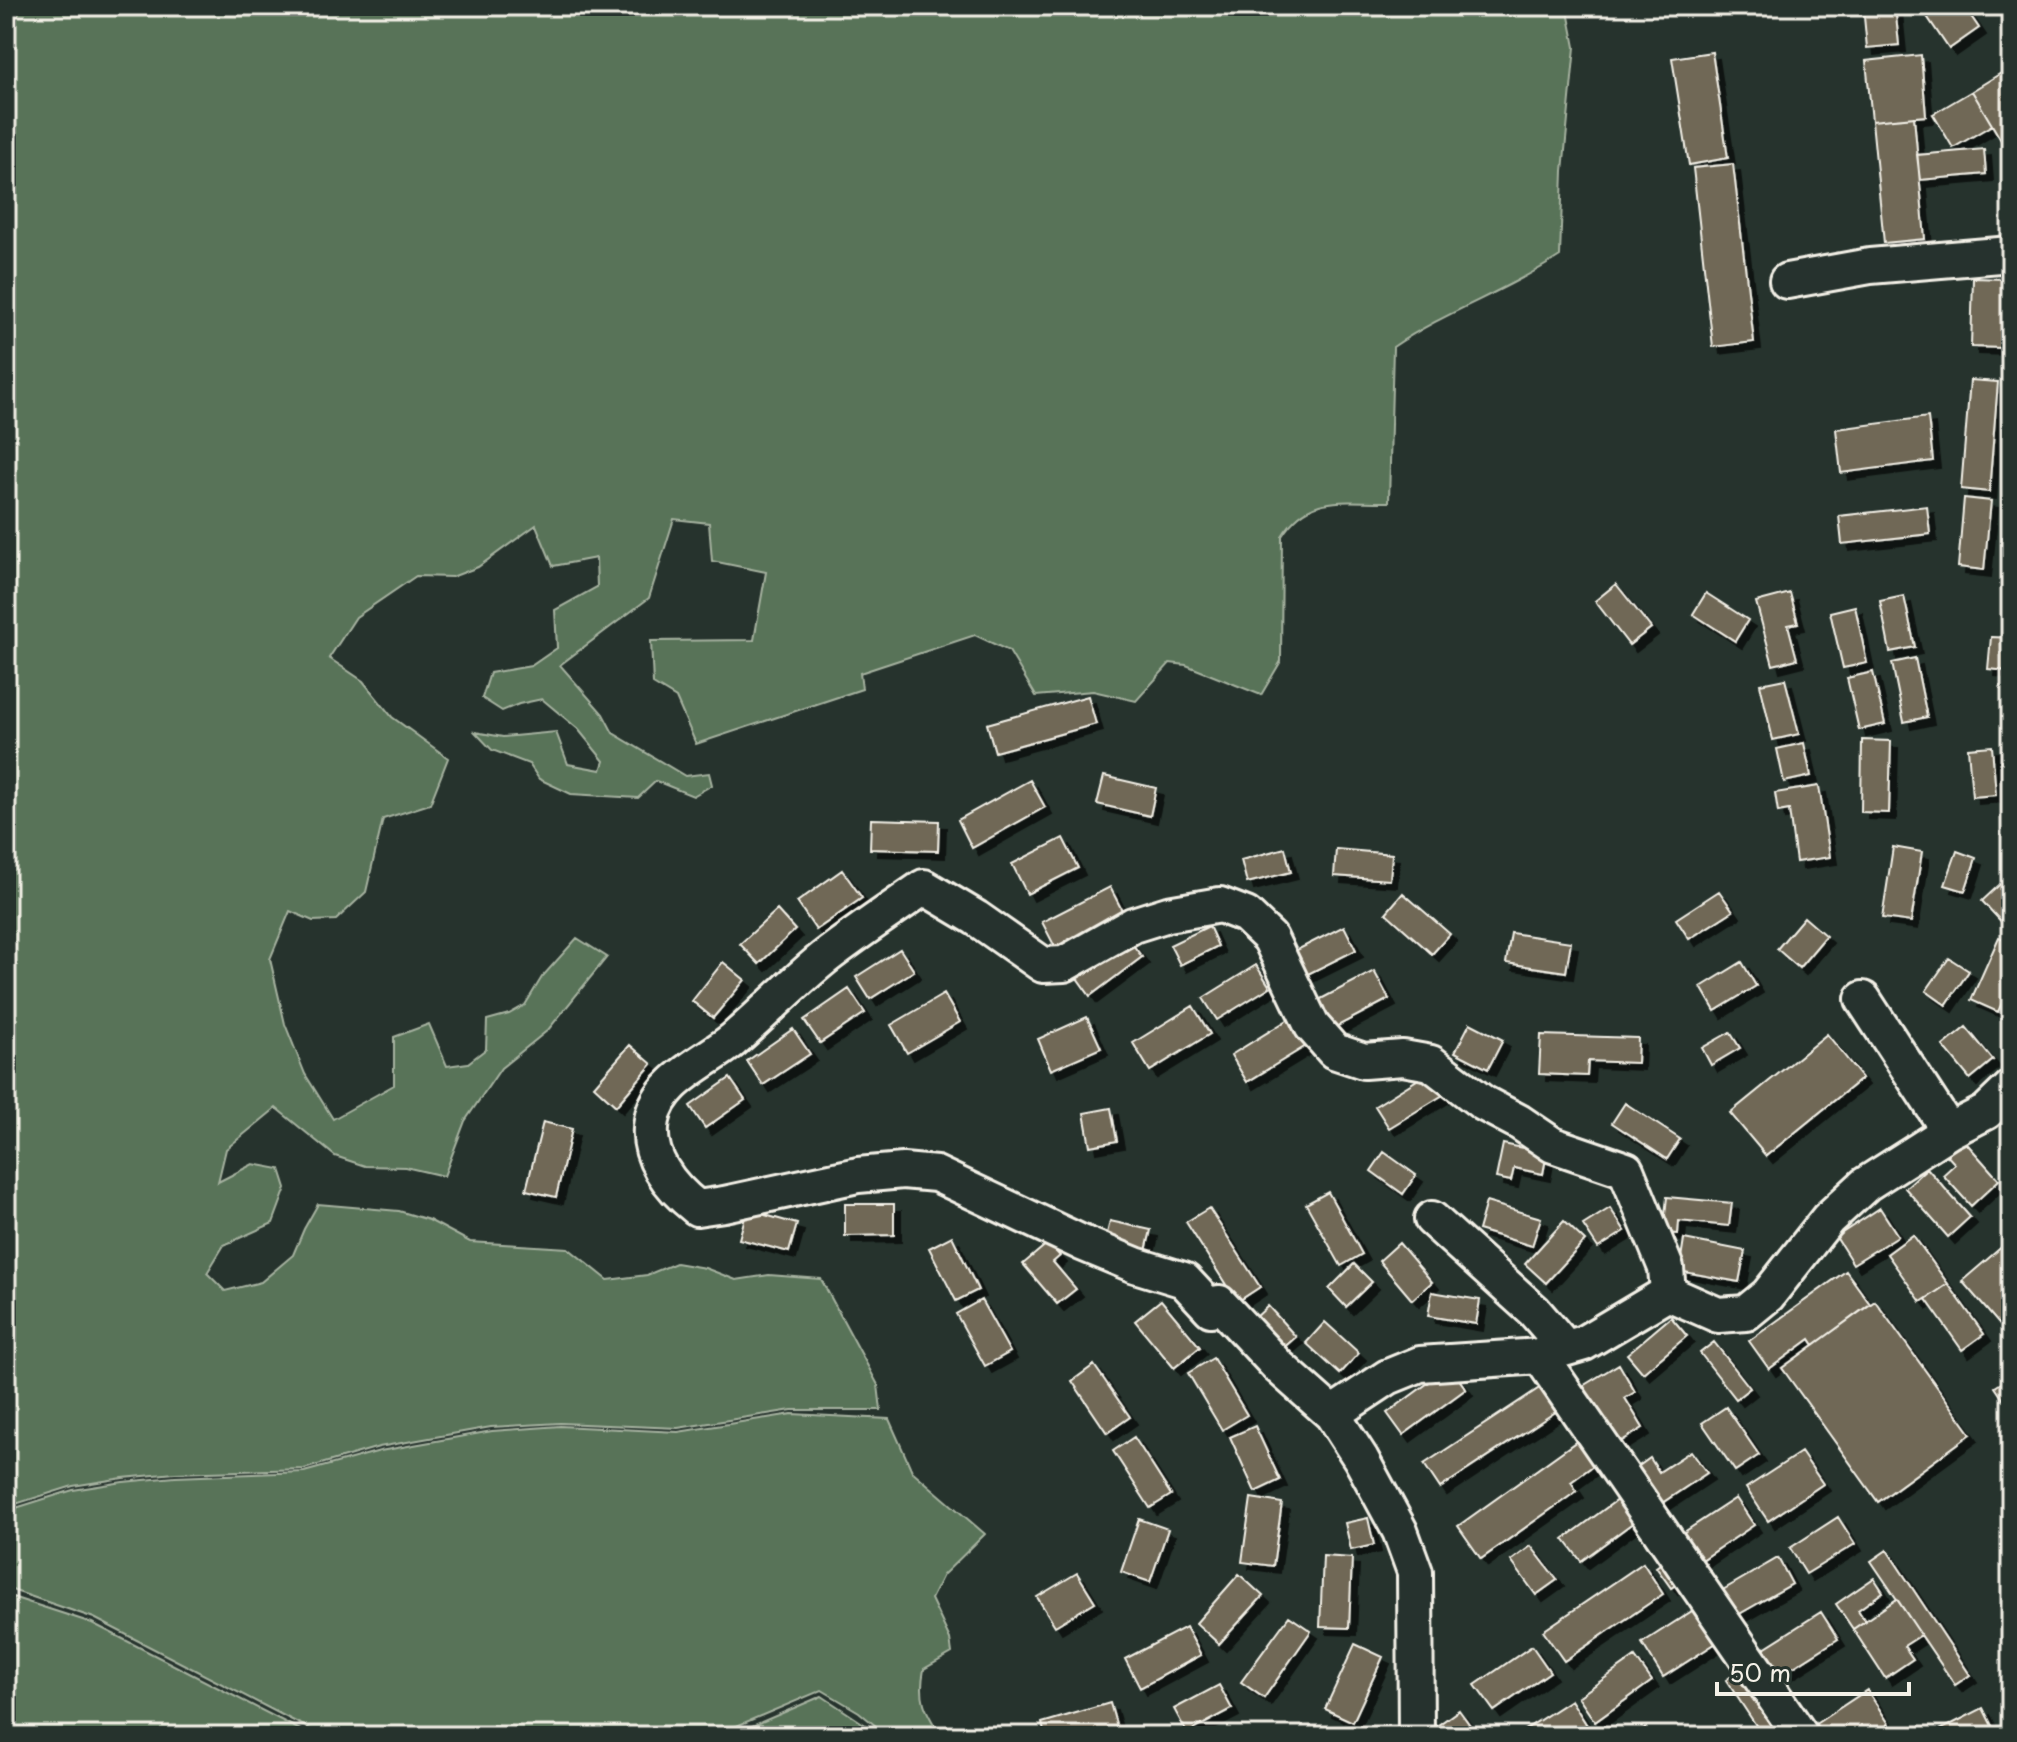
<svg xmlns="http://www.w3.org/2000/svg" width="2017" height="1742" viewBox="0 0 2017 1742" font-family="'Playpen Sans',sans-serif">
<style>
.green{fill:#587359;stroke:#a6b2a0;stroke-width:2}
.building{fill:#6f6857;stroke:#f4f1e8;stroke-width:2;filter:url(#shadow)}
.lines{fill:none;stroke-linecap:round;stroke-linejoin:round}
.minor-casing{stroke:#f4f1e8;stroke-width:40}
.minor{stroke:#26332d;stroke-width:34}
</style>
<defs>
<filter id="shadow"><feDropShadow dx="7" dy="7" stdDeviation="0" flood-color="#0009"/></filter>
</defs>
<rect width="100%" height="100%" fill="#26332d"/>
<filter id="ink" filterUnits="userSpaceOnUse"><feTurbulence type="fractalNoise" baseFrequency=".0125" numOctaves="2"/><feDisplacementMap in="SourceGraphic" scale="16" xChannelSelector="R" yChannelSelector="G"/><feConvolveMatrix kernelMatrix="1 2 1 2 8 2 1 2 1" color-interpolation-filters="sRGB"/></filter>
<g filter="url(#ink)">
<path class="green" d="M6,6h1561l8,41 -12,124 -3,85c-53,35 -114,55 -167,91l-4,155c-46,1 -79,-10 -107,34l-1,125 -20,34 -75,-30 -16,-2 -34,38 -43,-10 -57,5 -27,-45 -34,-16 -115,38 2,16 -166,55 -20,-46 -23,-14 -2,-43 103,-1 12,-68 -54,-11 -3,-38 -35,-4 -25,79 -89,67 43,49 10,19 72,43 24,-3 3,12 -19,11 -37,-15 -18,17 -67,-4 -32,-15 -10,-15 -37,-14 -17,-18 28,5 53,-5 12,32 33,6 3,-9 -26,-32 -36,-30 -23,5 -17,7 -20,-13 8,-25 41,-7 26,-18 -2,-38 42,-23 -1,-29 -43,8 -17,-41 -58,42 -26,10 -36,-1 -60,41 -27,41 34,23 29,36 56,41 -18,46 -47,15 -17,73 -30,28 -23,1 -23,-10 -20,48 15,65 20,50 28,45 61,-34v-48l35,-13 18,42 21,-3 18,-14 1,-29 22,-6 16,-9 17,-28 35,-39 30,19 -59,73 -47,38 -36,53 -21,55 -39,-9 -40,-1 -30,-10 -59,-48 -50,41 -8,33 35,-18 27,5 6,19 -13,35 -49,22 -17,28 18,18 36,-9 32,-27 11,-26 14,-25 81,7 30,9 41,22 98,6 40,32 39,-5 29,-12 29,5 31,12 33,-5 52,4 57,106 3,25h-89l-114,18 -118,-5 -69,4 -112,20 -75,22 -129,4 -52,5 -50,8 -67,21z
M792,1414l97,5 23,52 73,63 -42,41 -12,24 19,40 2,14 -28,16c-6,31 1,41 17,67h-53l-29,-24 -37,-22 -109,46 -377,-2 -22,-3 -24,-12 -196,-101 -88,-30v-77l67,-21 50,-8 52,-5 129,-5 76,-21 112,-20 68,-5 118,6z
M6,1595l86,28 220,113h-306z
M822,1696l60,40h-153z"/>
<path class="building" d="M1863,6h32l4,39 -32,3z
M1920,6h44l15,22 -30,21z
M1712,52l16,106 -39,7 -17,-107z
M1921,55l5,61 -54,5 -6,-60z
M2011,67v90l-39,-66z
M1972,91l20,34 -39,23 -20,-34z
M1914,117l11,122 -41,4 -12,-122z
M1984,149l2,25 -66,6 -3,-25z
M1733,164l21,178 -41,5 -20,-179z
M1973,278l33,1 -2,69 -33,-1z
M1970,380l28,2 -9,110 -28,-3z
M1928,417l5,44 -92,12 -5,-44z
M1964,498l27,3 -7,69 -26,-3z
M1927,506l3,28 -88,10 -3,-28z
M1616,584l35,44 -22,17 -34,-44z
M1706,593l42,27 -13,21 -42,-27z
M1790,593l8,30 -10,2 9,34 -24,6 -17,-63z
M1904,596l11,51 -25,5 -10,-51z
M1855,606l12,57 -24,5 -13,-56z
M1991,637l20,1 -2,33 -21,-2z
M1915,658l12,59 -23,5 -12,-59z
M1873,672l12,52 -26,6 -12,-52z
M1785,679l14,55 -26,6 -13,-56z
M1088,696l8,28 -101,28 -8,-28z
M1862,740l29,1 -2,72 -28,-1z
M1804,743l7,33 -27,6 -7,-33z
M1992,746l4,49 -24,2 -4,-49z
M1104,776l52,12 -6,28 -53,-12z
M1030,780l15,27 -73,41 -14,-28z
M1819,786l11,71 -34,5 -7,-52 -11,2 -3,-19z
M871,819l68,2 -1,30 -68,-2z
M1063,838l15,30 -51,26 -15,-30z
M1893,847l29,5 -11,70 -29,-4z
M1285,848l6,24 -44,11 -6,-23z
M1336,849l56,5 -2,26 -56,-4z
M1957,851l19,7 -11,33 -20,-6z
M842,870l20,28 -46,32 -19,-28z
M2011,874v54l-2,2 -27,-29z
M1110,887l14,27 -68,35 -14,-27z
M1719,891l14,20 -44,28 -13,-20z
M1403,893l47,41 -18,20 -46,-41z
M777,910l18,20 -36,34 -19,-20z
M1804,917l22,19 -27,32 -22,-19z
M1209,926l9,20 -38,19 -10,-20z
M1344,926l12,24 -56,28 -11,-24z
M1124,933l18,24 -52,39 -18,-25z
M1511,933l60,9 -5,30 -60,-9z
M1999,937l12,5v40l-13,30 -27,-12z
M900,949l14,22 -44,28 -14,-22z
M1949,958l20,13 -23,34 -20,-14z
M723,962l22,18 -32,38 -21,-17z
M1742,962l14,24 -41,25 -14,-24z
M1256,965l14,22 -53,33 -14,-22z
M1374,971l15,28 -59,31 -15,-28z
M849,989l16,24 -45,30 -16,-23z
M944,994l16,28 -53,31 -16,-28z
M1193,1006l17,28 -60,37 -17,-28z
M1087,1017l14,31 -50,22 -13,-31z
M1289,1019l17,27 -59,36 -16,-27z
M1470,1023l33,17 -15,29 -33,-17z
M1966,1027l27,33 -23,19 -27,-33z
M793,1029l17,25 -47,31 -16,-24z
M1730,1032l10,16 -29,17 -9,-17z
M1827,1034l35,44 -96,78 -36,-43z
M1541,1035l97,3 -1,25 -49,-2 -1,15 -48,-2z
M630,1045l22,19 -36,42 -22,-20z
M1430,1072l13,23 -54,33 -14,-22z
M730,1078l15,22 -40,28 -15,-22z
M2011,1100v30l-15,-16z
M1625,1103l55,36 -13,20 -55,-36z
M1111,1108l6,33 -27,5 -6,-33z
M543,1122l29,7 -16,68 -30,-7z
M1960,1136l39,44 -28,26 -28,-31 12,-11 -11,-12z
M1503,1144l44,9 -4,21 -29,-6 -3,13 -15,-3z
M1384,1152l32,23 -13,19 -32,-23z
M1927,1168l43,49 -22,20 -43,-49z
M1328,1192l34,62 -21,12 -35,-62z
M1667,1197l65,6 -3,23 -50,-5 -1,13 -15,-1z
M1486,1202l55,16 -9,28 -54,-16z
M845,1204h49v31l-49,1z
M1209,1208l51,79 -23,15 -51,-80z
M1610,1208l15,23 -27,17 -15,-23z
M1880,1208l18,28 -45,28 -17,-27z
M747,1210l50,14 -8,28 -50,-13z
M1110,1221l41,9 -5,21 -41,-9z
M1564,1221l21,20 -39,42 -21,-19z
M1913,1235l35,49 -27,18 -34,-48z
M952,1236l26,54 -22,11 -27,-53z
M1684,1239l61,12 -6,31 -60,-11z
M2011,1239v41l-6,5 6,7v46l-49,-57z
M1048,1243l12,13 -7,6 23,27 -19,15 -34,-40z
M1399,1243l33,39 -20,18 -33,-39z
M1354,1264l18,18 -26,25 -17,-18z
M1846,1271l24,33 -56,41 -4,-6 -41,30 -20,-28z
M1948,1284l36,50 -22,16 -36,-51z
M1432,1292l48,8 -4,24 -48,-8z
M981,1300l29,52 -25,14 -29,-52z
M1161,1300l39,47 -26,21 -39,-47z
M1875,1301l96,133 -93,68 -96,-134z
M1268,1306l28,31 -14,12 -27,-31z
M1671,1317l16,19 -44,37 -16,-19z
M1325,1322l34,31 -19,21 -34,-31z
M1714,1342l36,46 -14,11 -36,-46z
M1213,1358l34,57 -25,15 -34,-57z
M1619,1364l16,28 -10,6 18,30 -28,17 -34,-58z
M1094,1365l36,52 -23,16 -35,-52z
M1450,1367l16,22 -63,46 -16,-22z
M2011,1377v34l-16,-24z
M1541,1387l16,24 -117,77 -16,-24z
M1726,1407l33,48 -24,16 -33,-48z
M1255,1426l25,54 -25,12 -25,-55z
M1584,1436l17,24 -30,22 6,9 -96,68 -23,-33z
M1134,1437l37,58 -21,13 -37,-57z
M1691,1451l16,22 -51,34 -24,-36 18,-13 9,14z
M1801,1452l22,32 -55,37 -22,-33z
M1621,1497l17,22 -57,42 -17,-22z
M1251,1498l31,5 -9,63 -31,-4z
M1736,1498l18,27 -58,39 -18,-28z
M1838,1517l17,27 -49,30 -16,-26z
M1368,1518l6,27 -23,5 -6,-27z
M1139,1519l29,10 -18,53 -29,-10z
M1531,1546l26,34 -21,15 -25,-34z
M1887,1550l83,125 -15,10 -84,-124z
M1323,1556l29,2 -3,70 -29,-1z
M1670,1557l14,22 -13,9 -15,-21z
M1778,1558l14,26 -56,32 -15,-25z
M1643,1563l20,31 -99,67 -21,-30z
M1077,1573l18,29 -40,24 -18,-29z
M1239,1574l24,22 -44,48 -23,-21z
M1874,1578l9,14 -25,18 7,11 -12,8 -17,-25z
M1897,1599l24,36 -17,11 9,13 -28,19 -32,-49z
M1703,1604l21,34 -61,39 -21,-34z
M1821,1612l17,27 -57,36 -17,-27z
M1289,1616l22,15 -47,67 -23,-16z
M1186,1627l15,28 -61,33 -15,-29z
M1355,1644l28,13 -30,65 -28,-13z
M1532,1646l18,26 -56,39 -19,-26z
M1635,1657l17,24 -57,41 -17,-25z
M1742,1669l44,67h-23l-37,-56z
M1219,1685l13,24 -45,24 -13,-24z
M1867,1690l22,34 -18,12h-55l-5,-9z
M1571,1700l17,27 -14,9h-59z
M1110,1703l8,28 -19,5h-54l-3,-13z
M1983,1708l14,28h-56l-3,-5z
M1459,1710l13,18 -11,8h-38z
M1645,1728l4,8h-19z"/>
<g class="lines">
<g class="minor-casing">
<path id="minor" d="M1787,281l83,-15 141,-12
M1863,999l86,132
M1432,1219l102,92 31,36
M1540,1356l261,380
M1332,1414l56,-37 32,-13 120,-8 44,-13 84,-50 50,22 28,-2 22,-18 60,-76 38,-35 83,-53 37,-19 25,-24
M1416,1736l-1,-164 -15,-41 -39,-72 -29,-45 -54,-48 -59,-63 -8,6 -27,-29 -49,-15 -53,-22 -146,-69 -33,-3 -45,4 -134,29 -27,4c-27,-21 -52,-52 -45,-88 7,-40 53,-57 81,-80 31,-27 59,-56 91,-82 32,-25 67,-48 100,-71l52,31 67,47 21,-1 69,-39 35,-11 52,-9 26,10 24,23 42,88 22,25 30,10 39,-3 28,5 52,40 36,19 34,23 73,25 40,98 2,25"/>
</g>
<use href="#minor" class="minor"/>
</g>
</g>
<rect width="2017" height="1742" fill="none" stroke="#26332d" stroke-width="32"/>
<rect x="16" y="16" width="1985" height="1710" fill="none" stroke="#f4f1e8" stroke-width="3" filter="url(#ink)"/>
<path d="M1717 1682v12h192v-12" fill="none" stroke="#f4f1e8" stroke-width="4"/>
<text x="1729" y="1682" font-size="24" fill="#f4f1e8" stroke="#26332d" stroke-width="6" paint-order="stroke">50 m</text>
</svg>
